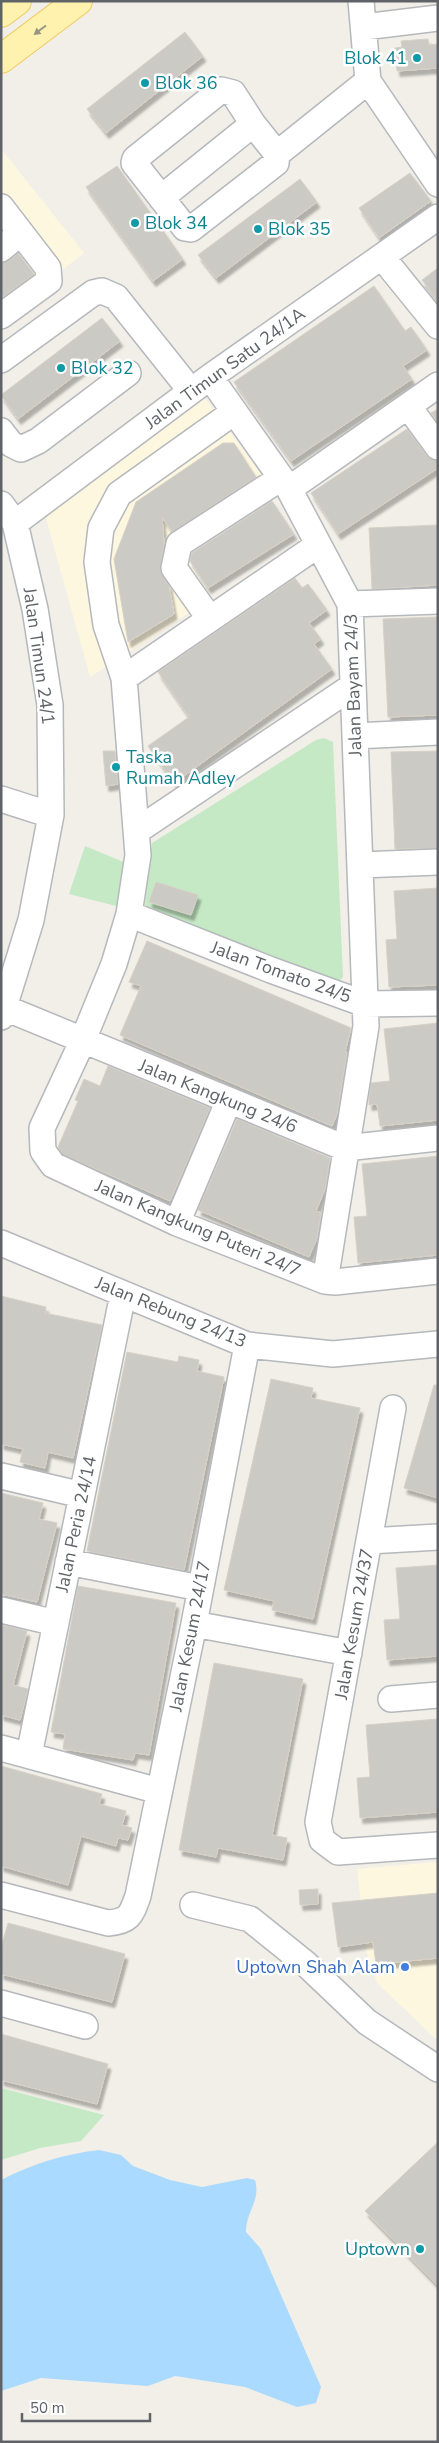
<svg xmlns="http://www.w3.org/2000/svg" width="439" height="2443" viewBox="0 0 439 2443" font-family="'Nunito Sans',sans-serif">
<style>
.commercial{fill:#fef7e0}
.green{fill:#c5e8c5}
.water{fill:#aadaff}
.building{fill:#cccac5;stroke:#d6d1c6;filter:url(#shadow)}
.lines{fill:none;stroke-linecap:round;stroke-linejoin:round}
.minor-casing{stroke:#b5b8bc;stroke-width:28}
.major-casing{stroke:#f2c960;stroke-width:30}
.minor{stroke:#fff;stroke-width:25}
.major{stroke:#fff2af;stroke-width:28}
.oneway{fill:#979581}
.culture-dot{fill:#0f9aa8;stroke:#fff;stroke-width:2}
.shop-dot{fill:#3f7fe0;stroke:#fff;stroke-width:2}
.labels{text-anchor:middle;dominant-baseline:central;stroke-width:5;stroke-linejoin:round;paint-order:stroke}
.culture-label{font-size:18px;fill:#0d838f;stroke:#fff;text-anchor:start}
.street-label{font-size:18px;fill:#5f6368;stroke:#fff}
.shop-label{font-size:18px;fill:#366cbe;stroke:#fff;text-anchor:end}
</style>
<defs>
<filter id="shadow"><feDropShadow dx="3" dy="5.5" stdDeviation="1" flood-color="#0004"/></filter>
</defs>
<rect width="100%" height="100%" fill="#f1efe8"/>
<path class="commercial" d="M1,149l83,104 -83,65z
M202,394l69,94 -91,60 32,50 -122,79 -46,-166z
M438,1862v179l-61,-58 -11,-33 -9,-81z"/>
<path class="green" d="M324,738l9,4 10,235 -7,8 -188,-70 -3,-10 7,-62 164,-103z
M85,846l41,17 -6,44 -51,-13z
M1,2088l103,27 -23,26 -41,7 -39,12z"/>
<path class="water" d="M99,2150l22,5 12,11 37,14 32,7 45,-9 8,2c6,21 -9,31 -9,52l15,17 60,138 -5,16 -19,4 -52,-20 -70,-11 -27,10 -107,-8 -40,13v-211c31,-16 63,-26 98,-30z"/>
<path class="building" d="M185,32l18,24 -97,77 -19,-24z
M428,39l1,6 9,-1v24l-41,3 -2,-23 7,-1 -1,-6z
M117,166l66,93 -30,22 -67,-94z
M410,173l21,28 -52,37 -20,-30z
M300,179l17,23 -101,76 -18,-23z
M18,253l16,21 -33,24v-35l9,-3z
M438,268v32l-16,-20z
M374,286l31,45 6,-4 16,23 -24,16 9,13 -121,82 -57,-79z
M102,318l18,23 -102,78 -17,-24z
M438,409v13l-7,-9z
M407,429l19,26 12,6v7l-100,66 -27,-41z
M223,443h11l22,34 -84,55 -10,-15 2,26 -4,28 9,14 5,29 -46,28 -14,-83 22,-57z
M272,501l22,33 -86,54 -18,-27 2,-8z
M438,525v60l-66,4 -3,-61z
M295,578l7,10 6,-4 19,26 -18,13 12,16 -7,5 18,25 -158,114 -26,-37 41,-29 -31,-45z
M438,617v98l-50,2 -5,-98z
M103,751h12l3,33 -12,2z
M438,751v97l-43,1 -4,-97z
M156,882l42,13 -7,20 -42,-13z
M438,888v97l-49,2 -3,-47 11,-1 -3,-48z
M147,941l204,87 -6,24h2l-10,62 -5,12 -212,-91 21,-49 -12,-4z
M438,1023v97l-58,6 -3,-22 -8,1v-6l2,-16 19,-2 -6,-52z
M108,1066l102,42 -40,93 -108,-47 -4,-7 20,-46 -3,-1 9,-21 16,7z
M237,1119l93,39 -5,31 -9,22 5,2 -4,25 -8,19 -111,-47z
M438,1156v99l-80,8 -4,-46 13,-1 -5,-52z
M1,1296l45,11 -1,6 57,12 -29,133 -25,-6 -3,16 -25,-6 3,-13 -22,-5z
M127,1352l51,10 1,-6 20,4 -2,11 27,6 -40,193 -97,-19z
M271,1379l42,9 -2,10 49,10 -47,211 -41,-9 2,-9 -50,-11z
M434,1385h4v113l-34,-10z
M1,1493l42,10 -4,16 18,4 -20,79 -36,-8z
M438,1565v91l-51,4 -3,-40 16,-1 -4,-51z
M78,1586l98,17 -27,152 -14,-2 -2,7 -70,-11 2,-15 -14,-2z
M1,1625l26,6 -14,54 15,4 -8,31 -19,-5z
M214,1663l89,16 -31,156 15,3 -4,22 -65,-12 -2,9 -37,-7z
M438,1719v93l-78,6 -3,-40 13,-1 -4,-52z
M1,1766l101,28 -3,10 27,7 -4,14 10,3 -4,12 -10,-2 -2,8 -35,-10 -13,49 -67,-19z
M318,1889v15l-18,1 -1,-15z
M438,1893v65l-62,6 -3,-22 -35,5 -6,-44z
M8,1923l117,31 -13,48 -111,-28v-26z
M1,2034l107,30 -11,40 -96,-24z
M438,2142v144l-73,-75z"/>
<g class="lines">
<g class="minor-casing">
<path id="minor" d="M361,1l7,80 70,103
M364,27l74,-9
M221,90l12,3 20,31 24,30 -1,9 -85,66 -6,-1 -51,-65 1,-4z
M277,154l91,-73
M161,198l92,-74
M1,207l47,61 1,13 -48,35
M1,249l19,-16
M382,257l56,69
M1,360l92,-67 9,-2 14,6 75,94
M210,377l79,112 61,115 16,422 -41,255
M408,406l30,41
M234,412l-115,82 -18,34 -4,34 9,63 18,53 14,177 -9,59 -15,50 -31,76 -41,88 1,23 10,14 124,58 148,58 10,1 103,-11
M1,431l10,13 10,5 17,-8 90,-68
M289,489l149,-104
M1,504l14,19 20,86 15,96 1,110 -20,105 -30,97
M15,523l195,-146 228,-160
M350,604l88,-3
M210,619l-36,-51 5,-24 102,-66
M124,678l194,-133
M355,736l83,-4
M1,799l50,16
M138,830l215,-144
M360,865l78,-3
M129,914l142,56 94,34 73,-1
M5,1008l340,140 93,-10
M177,1223l52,-123
M1,1243l246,102 86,9 105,-10
M393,1408l-75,414 4,18 16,12 100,-7
M1,1476l81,19
M369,1541l69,-4
M68,1562l132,26
M1,1610l55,13
M194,1624l155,29
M391,1699l47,-4
M1,1748l158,43
M29,1755l94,-461
M1,1895l107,28c22,-2 23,-8 30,-27l56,-272 53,-279
M193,1905l57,14 56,45 61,58 71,47
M1,2003l84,23"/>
</g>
<g class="major-casing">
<path id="major" d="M1,13l16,-12
M1,59l77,-58"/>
</g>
<use href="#minor" class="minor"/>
<use href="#major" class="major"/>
</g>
<defs><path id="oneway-solid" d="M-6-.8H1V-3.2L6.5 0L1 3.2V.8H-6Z" transform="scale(1.25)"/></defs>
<use class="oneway" href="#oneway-solid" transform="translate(40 30) rotate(143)"/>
<g class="culture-dot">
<circle cx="417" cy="58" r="5"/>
<circle cx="145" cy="83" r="5"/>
<circle cx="135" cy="223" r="5"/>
<circle cx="258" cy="229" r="5"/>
<circle cx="61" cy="368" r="5"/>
<circle cx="116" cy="767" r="5"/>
<circle cx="420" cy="2249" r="5"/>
</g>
<circle class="shop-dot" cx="405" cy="1967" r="5"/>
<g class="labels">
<g class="culture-label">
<text x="407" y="58" text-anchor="end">Blok 41</text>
<text x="155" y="83">Blok 36</text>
<text x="145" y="223">Blok 34</text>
<text x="268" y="229">Blok 35</text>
<text x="71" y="368">Blok 32</text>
<text x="126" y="757">Taska<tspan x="126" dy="21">Rumah Adley</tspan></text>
<text x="410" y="2249" text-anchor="end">Uptown</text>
</g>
<g class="street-label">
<text transform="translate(225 368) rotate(-36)">Jalan Timun Satu 24/1A</text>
<text transform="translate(39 656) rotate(82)">Jalan Timun 24/1</text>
<text transform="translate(353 685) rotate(-92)">Jalan Bayam 24/3</text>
<text transform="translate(281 972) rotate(20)">Jalan Tomato 24/5</text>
<text transform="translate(218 1096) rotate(22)">Jalan Kangkung 24/6</text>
<text transform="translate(198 1228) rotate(23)">Jalan Kangkung Puteri 24/7</text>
<text transform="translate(171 1312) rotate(22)">Jalan Rebung 24/13</text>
<text transform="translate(76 1524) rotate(-78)">Jalan Peria 24/14</text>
<text transform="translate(354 1624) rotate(-80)">Jalan Kesum 24/37</text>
<text transform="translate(190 1636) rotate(-79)">Jalan Kesum 24/17</text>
</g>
<g class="shop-label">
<text x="395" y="1967">Uptown Shah Alam</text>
</g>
</g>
<rect width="439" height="2443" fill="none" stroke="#5f6368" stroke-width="5"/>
<path d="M22 2413v8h128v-8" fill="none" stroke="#5f6368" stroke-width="2.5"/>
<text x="30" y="2413" font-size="15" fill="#5f6368" stroke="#ffffff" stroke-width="4" paint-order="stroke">50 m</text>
</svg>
